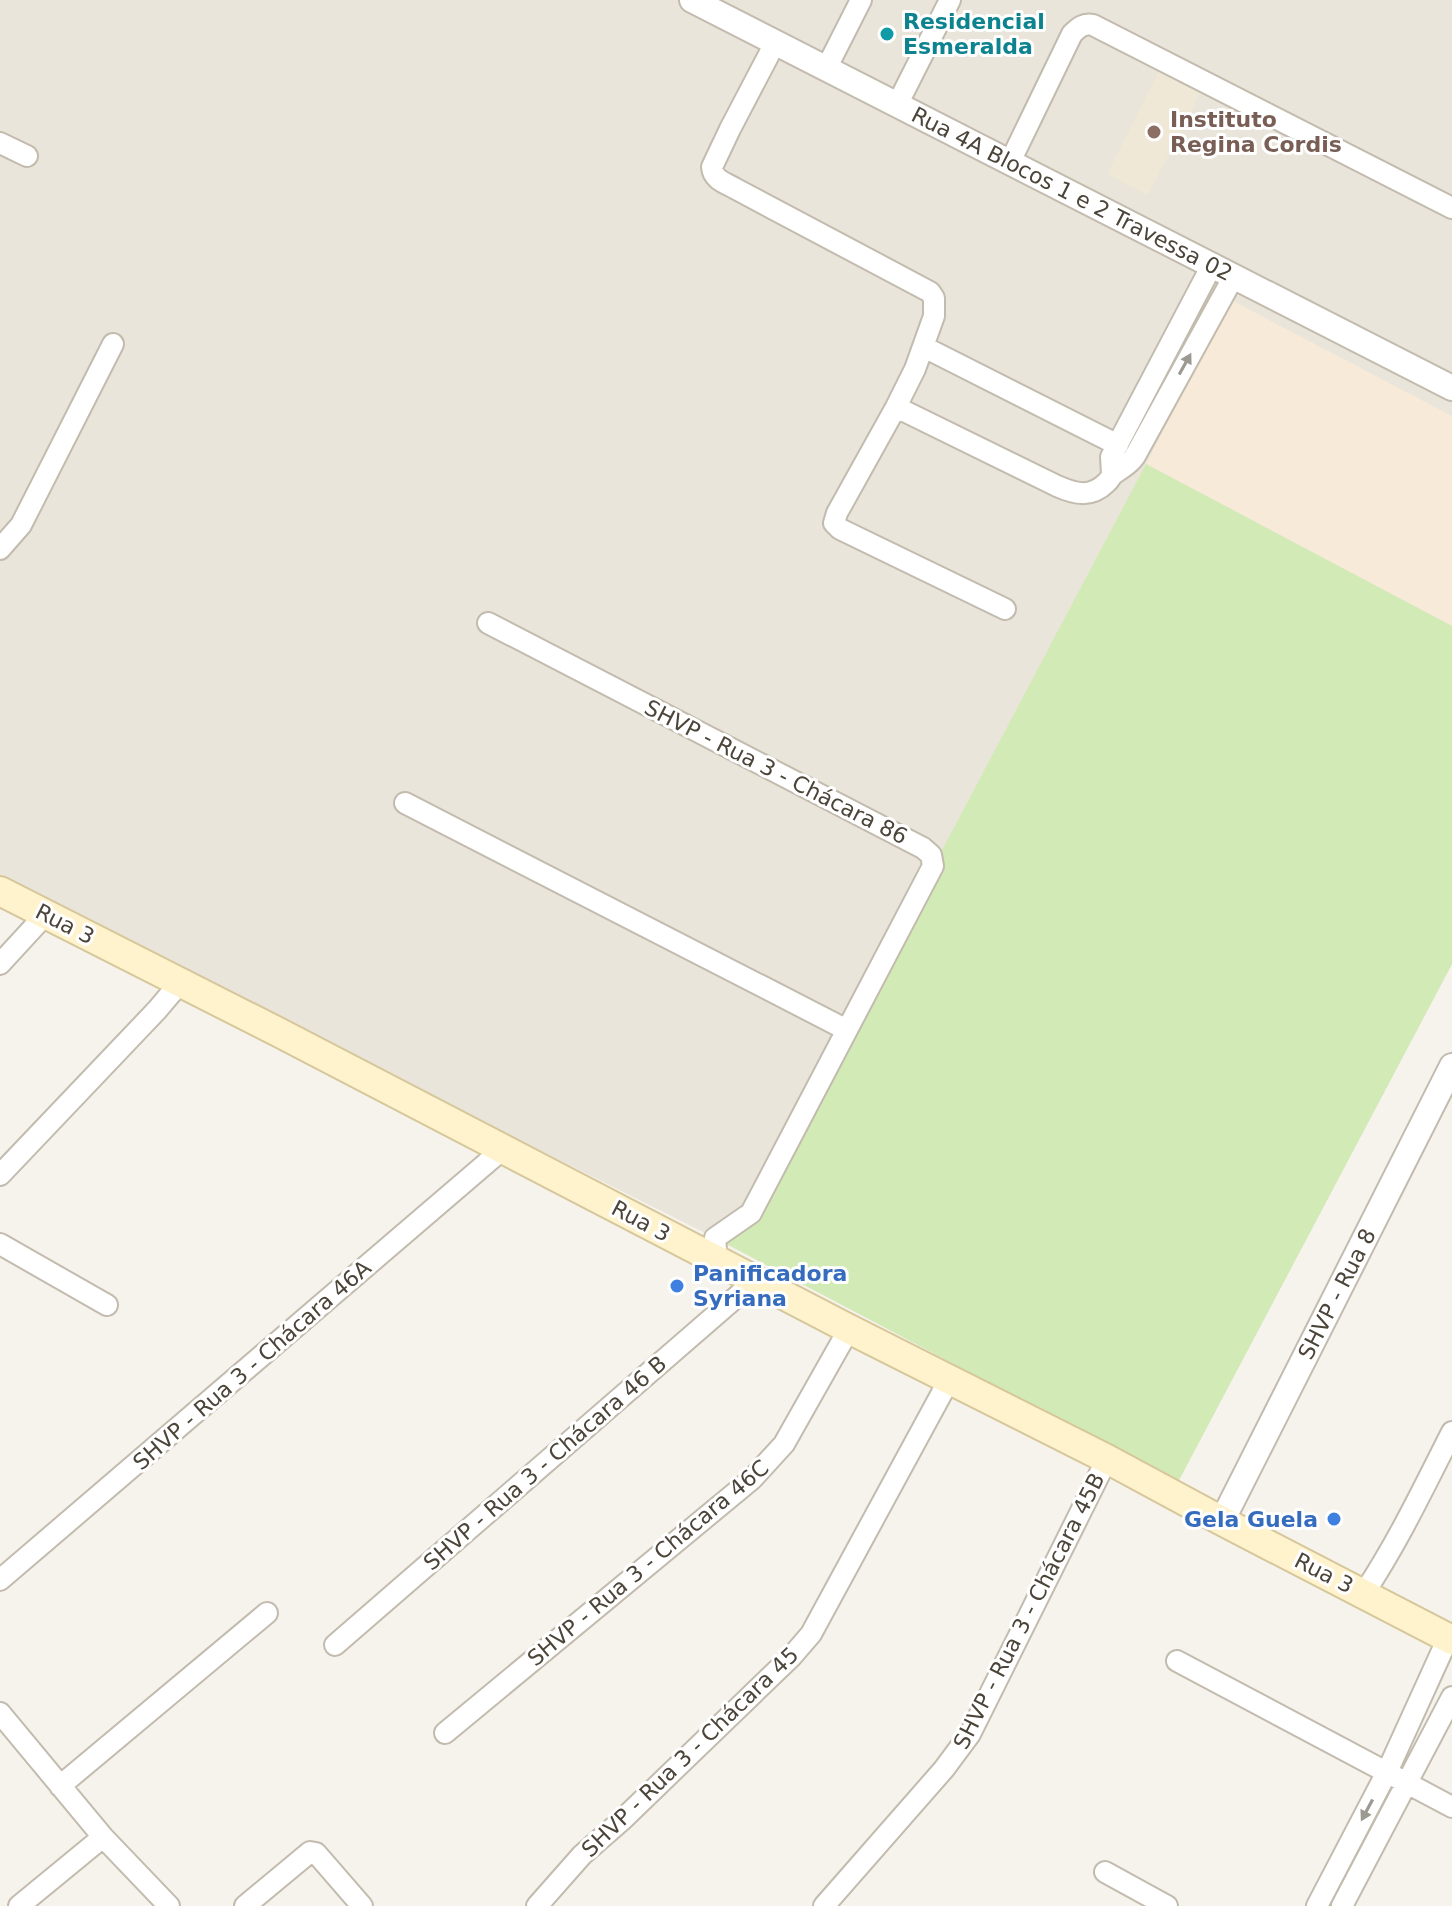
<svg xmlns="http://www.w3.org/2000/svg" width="1452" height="1906" viewBox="0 0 1452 1906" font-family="'DejaVu Sans',sans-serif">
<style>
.residential{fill:#eae5da}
.commercial{fill:#f7ead8}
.education{fill:#efe8d6}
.green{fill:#d2eab5}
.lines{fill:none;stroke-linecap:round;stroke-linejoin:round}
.minor-casing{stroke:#c2bbae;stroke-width:24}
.tertiary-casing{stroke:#c2bbae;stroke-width:28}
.secondary-casing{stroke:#d6c79b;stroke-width:32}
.minor{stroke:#fff;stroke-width:20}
.tertiary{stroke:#fff;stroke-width:24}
.secondary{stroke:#fff3cd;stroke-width:28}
.oneway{fill:#9c9892}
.culture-dot{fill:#0f9aa8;stroke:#fff;stroke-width:3}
.education-dot{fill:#8d6e63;stroke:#fff;stroke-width:3}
.shop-dot{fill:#3f7fe0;stroke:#fff;stroke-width:3}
.labels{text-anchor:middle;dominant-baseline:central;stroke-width:6;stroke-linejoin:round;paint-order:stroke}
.culture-label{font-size:22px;font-weight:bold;fill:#0d838f;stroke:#fff;text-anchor:start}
.education-label{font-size:22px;font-weight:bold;fill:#785e54;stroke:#fff;text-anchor:start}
.street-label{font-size:22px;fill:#4b4439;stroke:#fff}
.shop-label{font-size:22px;font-weight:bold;fill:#366cbe;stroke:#fff;text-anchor:start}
</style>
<rect width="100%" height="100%" fill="#f6f3ec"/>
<path class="residential" d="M0,0h1452v964l-274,518 -463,-244 -715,-358z"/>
<path class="commercial" d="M1231,300l221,116v210l-306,-162z"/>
<path class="education" d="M1160,69l42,21 -54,105 -41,-21z"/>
<path class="green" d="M1146,464l306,162v338l-274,518 -463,-244 36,-26z"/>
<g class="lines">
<g class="minor-casing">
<path id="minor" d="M775,43l-45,86 -18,38c1,13 14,16 24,22l194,103 4,6v18l-19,53 -19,38 -59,106 -3,10 6,6 165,80
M826,69l35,-69
M897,105l53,-105
M0,143l27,13
M1010,162l62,-128c7,-7 12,-11 21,-9l359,183
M924,347l194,98
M896,407l161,79c18,8 34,12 49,-3 5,-4 4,-7 9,-10 8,-6 14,-8 20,-17l99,-180
M1112,474l-1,-17 101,-192
M0,549l21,-24 92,-181
M488,623l435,225 8,7 2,11 -182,347 -36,25 2,23
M405,803l442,227
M0,964l46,-50
M0,1175l157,-165 22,-26
M0,1244l107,61
M0,1580l503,-431
M1364,1593c34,-51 60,-106 88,-161
M335,1645l421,-365
M1177,1661l275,146
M0,1713l103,124 66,69
M445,1733l307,-254 32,-35 65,-115
M60,1786l207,-173
M1105,1872l62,34
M19,1906l84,-69
M245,1906l65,-54 6,1 46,53
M537,1906l45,-51 39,-34 171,-165 19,-22 138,-254
M824,1906l120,-137 26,-35 137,-275
M1317,1906l70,-134 61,-134
M1342,1906l110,-209"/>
</g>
<g class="tertiary-casing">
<path id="tertiary" d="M692,0l760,388
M1222,1521l230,-455"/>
</g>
<g class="secondary-casing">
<path id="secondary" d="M0,891l280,142 569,296 258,130 115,62 230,119"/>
</g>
<use href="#minor" class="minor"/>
<use href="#tertiary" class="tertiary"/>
<use href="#secondary" class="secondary"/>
</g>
<defs><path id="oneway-solid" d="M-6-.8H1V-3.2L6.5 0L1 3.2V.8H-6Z" transform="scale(2)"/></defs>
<g class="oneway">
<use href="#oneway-solid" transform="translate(1185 364) rotate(-61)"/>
<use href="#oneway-solid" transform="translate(1367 1810) rotate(118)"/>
</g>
<circle class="culture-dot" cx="887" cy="34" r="8"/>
<circle class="education-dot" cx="1154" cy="132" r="8"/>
<g class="shop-dot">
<circle cx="677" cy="1286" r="8"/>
<circle cx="1334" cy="1519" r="8"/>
</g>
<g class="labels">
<g class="culture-label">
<text x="903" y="21">Residencial<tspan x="903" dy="25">Esmeralda</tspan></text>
</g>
<g class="education-label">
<text x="1170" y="119">Instituto<tspan x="1170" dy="25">Regina Cordis</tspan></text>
</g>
<g class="street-label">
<text transform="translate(1072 194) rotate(27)">Rua 4A Blocos 1 e 2 Travessa 02</text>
<text transform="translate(776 772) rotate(27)">SHVP - Rua 3 - Chácara 86</text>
<text transform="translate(65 924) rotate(27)">Rua 3</text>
<text transform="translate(641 1221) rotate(28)">Rua 3</text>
<text transform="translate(1337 1294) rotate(-63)">SHVP - Rua 8</text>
<text transform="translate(252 1365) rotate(-41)">SHVP - Rua 3 - Chácara 46A</text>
<text transform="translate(545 1463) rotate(-41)">SHVP - Rua 3 - Chácara 46 B</text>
<text transform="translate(648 1563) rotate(-40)">SHVP - Rua 3 - Chácara 46C</text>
<text transform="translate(1324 1573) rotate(27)">Rua 3</text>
<text transform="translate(1029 1611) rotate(-63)">SHVP - Rua 3 - Chácara 45B</text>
<text transform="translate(690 1752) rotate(-44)">SHVP - Rua 3 - Chácara 45</text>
</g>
<g class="shop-label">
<text x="693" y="1273">Panificadora<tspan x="693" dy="25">Syriana</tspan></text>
<text x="1318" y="1519" text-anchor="end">Gela Guela</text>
</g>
</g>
</svg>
